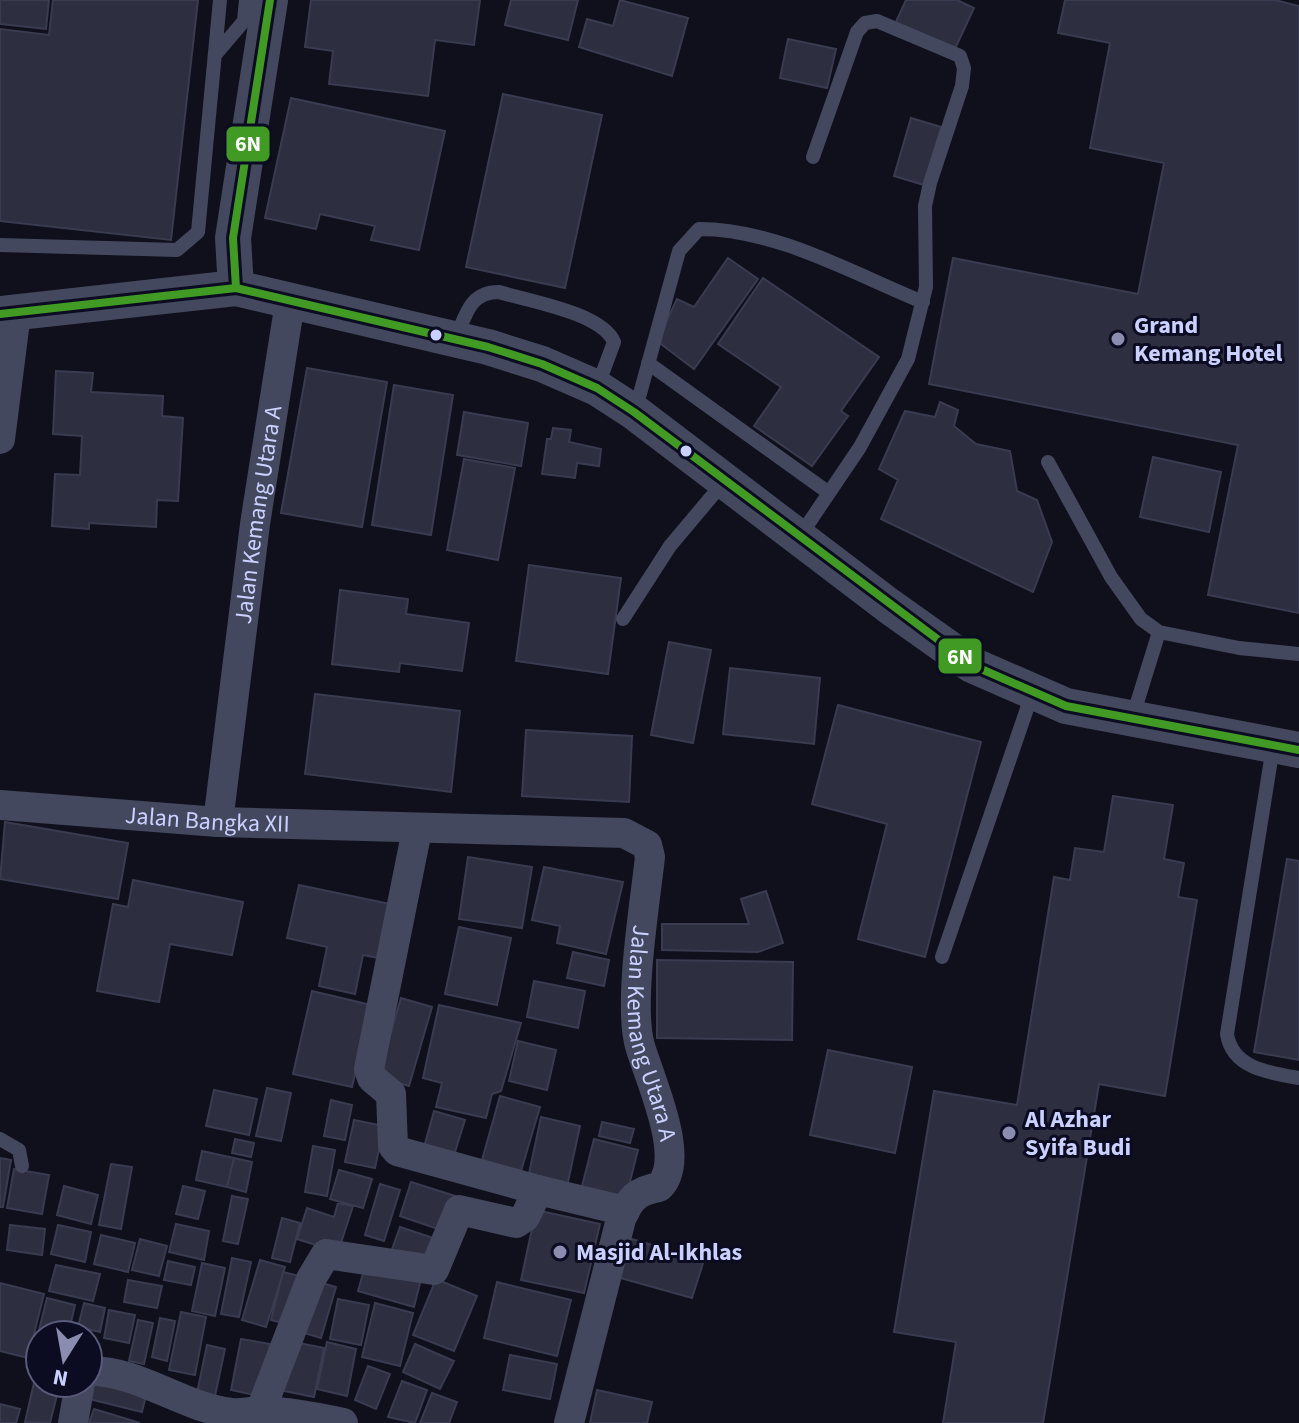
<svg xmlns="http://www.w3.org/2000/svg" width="1299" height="1423" viewBox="0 0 1299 1423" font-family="'Source Sans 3',sans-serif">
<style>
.building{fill:#2d2e3f;stroke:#393b51;stroke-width:2}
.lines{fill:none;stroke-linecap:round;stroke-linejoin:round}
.service{stroke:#43485e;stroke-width:14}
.minor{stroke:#43485e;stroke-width:30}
.tertiary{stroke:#43485e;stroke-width:36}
.bus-1-casing{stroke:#0b0c21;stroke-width:14}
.bus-1{stroke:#409a23;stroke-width:8}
.bus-dot{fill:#cbd1ff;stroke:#0b0c21;stroke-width:3}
.poi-dot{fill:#8a8db0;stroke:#0b0c21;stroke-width:3}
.labels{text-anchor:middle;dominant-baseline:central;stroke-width:6;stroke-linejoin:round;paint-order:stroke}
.poi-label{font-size:24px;font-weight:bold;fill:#cbd1ff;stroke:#0b0c21;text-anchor:start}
.street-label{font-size:24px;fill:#cbd1ff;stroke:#0b0c21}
.line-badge{stroke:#0b0c21;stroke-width:3}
.badge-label{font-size:22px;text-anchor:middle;font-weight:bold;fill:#fff}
</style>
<rect width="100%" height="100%" fill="#10101c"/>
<path class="building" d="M0,0h49l-3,29 -46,-5z
M53,0h145l-27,240 -171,-19v-192l49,6z
M311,0h169l-6,45 -39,-5 -7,56 -99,-12 4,-33 -28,-4z
M511,0h67l-10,40 -63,-15z
M620,0l68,18 -16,58 -93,-29 8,-28 26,7z
M906,0h51l17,8 -20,43 -59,-27z
M1065,0h210l24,6v607l-91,-18 30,-150 -309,-61 24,-126 185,36 26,-131 -74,-15 20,-105 -52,-10z
M788,39l48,10 -9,39 -47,-10z
M503,94l99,21 -37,173 -99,-21z
M291,98l154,33 -26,119 -48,-10 4,-14 -55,-12 -4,15 -51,-11z
M911,118l30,9 -17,58 -30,-9z
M728,258l30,21 -64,90 -37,-28 20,-42 17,8z
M763,278l116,79 -38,54 7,5 -36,50 -58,-40 27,-39 -63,-43z
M307,368l80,14 -25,145 -81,-14z
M56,371l37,2 -2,19 72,4 -1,20 21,2 -5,83 -21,-1 -1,27 -67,-4v6l-37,-3 3,-52 25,1 2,-39 -29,-2z
M394,385l59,10 -22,140 -59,-10z
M940,402l18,8 -4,16 22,18 34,7 7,40 20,9 15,42 -19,50 -152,-73 17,-39 -19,-11 26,-58 30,6z
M464,412l64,11 -7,43 -64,-11z
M553,428l18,2 -2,12 32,7 -2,17 -22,-3 -2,15 -33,-4 5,-35h4z
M1153,457l68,15 -12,60 -69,-15z
M464,459l51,9 -17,92 -51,-10z
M529,565l92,13 -13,96 -92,-13z
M340,590l68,9 -2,15 63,9 -7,48 -62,-8 -1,9 -67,-8z
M669,642l42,8 -18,93 -42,-8z
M730,668l90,10 -6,66 -91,-10z
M315,694l145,17 -9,81 -146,-18z
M838,705l143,37 -56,215 -67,-18 29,-115 -75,-20z
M526,730l106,6 -3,66 -107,-6z
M1113,796l60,9 -9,54 20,4 -6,34 19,3 -32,196 -66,-12 -56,339h-100l13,-81 -62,-10 40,-241 83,14 37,-228 16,3 5,-32 29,4z
M5,822l123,21 -10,56 -118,-20z
M468,857l64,10 -10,61 -63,-9z
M1287,859l12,2v199l-45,-8z
M544,867l79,15 -17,72 -49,-11 3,-17 -28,-6z
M133,880l110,22 -11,53 -62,-11 -11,58 -62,-11 16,-87 15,3z
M299,885l96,20 -12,54 -20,-4 -8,39 -36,-8 8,-39 -40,-9z
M766,891l17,52 -25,9 -96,-2v-26h87l-8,-25z
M459,927l52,11 -14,67 -52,-11z
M573,952l36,8 -5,26 -37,-8z
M657,960l136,2 -1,78 -135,-2z
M534,981l51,10 -7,37 -51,-11z
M312,991l59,14 -19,82 -59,-13z
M401,998l31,9 -23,79 -31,-9z
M439,1005l82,18 -20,68 -9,3 -6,24 -50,-11 6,-24 -19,-5z
M518,1041l38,9 -9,40 -38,-9z
M828,1050l84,17 -17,86 -85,-18z
M267,1088l24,5 -10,48 -25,-5z
M214,1090l43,9 -8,36 -43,-9z
M500,1096l40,11 -19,64 -39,-11z
M331,1100l21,5 -7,35 -21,-4z
M434,1111l31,9 -11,35 -30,-8z
M541,1117l39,9 -14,65 -39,-8z
M354,1120l30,6 -9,42 -30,-6z
M602,1122l32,7 -4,14 -31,-7z
M235,1139l19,4 -3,14 -19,-4z
M594,1139l44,11 -14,55 -44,-11z
M313,1146l22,4 -8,46 -22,-4z
M202,1151l32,7 -7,29 -31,-7z
M0,1158l11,2 -8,47h-3z
M234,1158l18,4 -6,30 -19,-5z
M111,1164l21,3 -11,62 -22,-4z
M14,1169l35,6 -7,39 -35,-6z
M339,1170l33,9 -9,29 -33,-9z
M411,1182l44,14 -11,35 -44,-15z
M380,1184l20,6 -16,51 -19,-6z
M64,1186l34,9 -7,29 -34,-9z
M183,1186l22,5 -7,28 -22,-5z
M232,1196l16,3 -10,45 -15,-3z
M338,1203l15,3 -15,46 -41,-13 10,-31 27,9z
M536,1210l64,14 -16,69 -63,-13z
M282,1218l18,5 -10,39 -18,-4z
M176,1224l33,7 -5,29 -35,-8z
M10,1225l35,4 -3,26 -35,-5z
M58,1225l33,7 -6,30 -34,-8z
M400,1227l36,12 -8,25 -37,-12z
M101,1235l34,8 -7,29 -34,-8z
M628,1238l76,22 -12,38 -75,-21z
M140,1239l27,7 -8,30 -27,-6z
M232,1258l19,4 -12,55 -18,-3z
M260,1260l25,7 -19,60 -24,-7z
M168,1261l27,6 -4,18 -27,-5z
M202,1263l23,5 -10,48 -23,-5z
M366,1263l55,16 -7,28 -56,-16z
M56,1265l44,9 -7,27 -44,-10z
M283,1272l20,5 -12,48 -20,-5z
M436,1279l41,17 -23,55 -41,-16z
M128,1280l34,6 -5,22 -33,-6z
M314,1281l22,6 -15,51 -23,-7z
M497,1282l74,18 -14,56 -73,-18z
M0,1283l44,11 -16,64 -28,-7z
M47,1298l28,7 -7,30h-28v16l-6,-1z
M338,1299l31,6 -8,40 -31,-6z
M84,1303l21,5 -5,24 -22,-5z
M375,1303l38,10 -13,53 -38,-9z
M109,1310l26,5 -6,28 -25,-5z
M181,1312l25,5 -11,58 -26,-5z
M160,1318l15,3 -8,40 -15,-4z
M138,1320l15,3 -9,41 -15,-3z
M241,1339l29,5 -10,52 -29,-6z
M289,1341l35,7 -10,49 -35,-7z
M327,1342l29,7 -9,47 -30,-7z
M415,1344l39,17 -14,28 -37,-17z
M207,1345l18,4 -10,47 -18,-3z
M510,1355l47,9 -7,35 -47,-9z
M368,1366l22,8 -14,35 -21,-9z
M36,1374l4,1v8h20l-10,40 -25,-1z
M94,1375l54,12 -6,25 -53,-13z
M402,1381l25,9 -12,33 -27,-6z
M597,1390l55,12 -5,21h-57z
M432,1393l25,9 -8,21h-29z
M0,1404l20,5 -4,14h-16z
M94,1409l46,14h-51z"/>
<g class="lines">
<path class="service" d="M215,55l29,-34 2,-21
M0,245l177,5 21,-18 22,-232
M456,338c10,-24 14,-46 43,-46 30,9 103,21 115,50l-17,46
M648,363l181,130
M635,412l44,-161 20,-22c77,0 153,44 224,73
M1048,462l63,115 30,42 18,13 80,16 60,6
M800,536l60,-89 48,-88 18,-72 -1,-81 5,-23 32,-97 2,-18 -4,-12 -83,-35 -12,2 -8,9 -44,125
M623,619l47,-73 53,-63
M1132,719l27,-87
M1273,747l-46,287c5,34 42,39 72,44
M942,957l90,-263
M0,1139l19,11 3,16"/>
<g class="minor">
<path d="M0,439l16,-126"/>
<path id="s1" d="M0,805l218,17 406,11 23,12 3,12c-5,46 -22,148 -10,189 9,32 48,114 19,141 -22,4 -29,11 -38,32l-52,204"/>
<path id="s2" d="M218,822l37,-298 35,-222"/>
<path d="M417,830l-48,239 3,9 19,16 2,52 4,5 141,39"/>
<path d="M88,1371c51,-1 93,36 143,42 10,1 21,-2 31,-2 28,1 54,6 81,12"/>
<path d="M73,1423l7,-40"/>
<path d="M256,1423l55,-144 15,-25 108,16 25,-60 57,13 9,-6 13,-27 87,21"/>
</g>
<path class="tertiary" d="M236,288l-3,-50 37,-238
M0,314l236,-26 252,59 54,17 55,24 37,24 255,194 83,59 94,41 233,44"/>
<g class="bus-1-casing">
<path id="bus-1" d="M236,288l-3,-50 37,-238
M0,314l236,-26 252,59 54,17 55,24 37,24 338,253 94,41 233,44"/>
</g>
<use href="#bus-1" class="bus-1"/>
</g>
<g class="bus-dot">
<circle cx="436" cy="335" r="7"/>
<circle cx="686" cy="451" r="7"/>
</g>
<g class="poi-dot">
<circle cx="1118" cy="339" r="8"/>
<circle cx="1009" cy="1133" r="8"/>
<circle cx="560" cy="1252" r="8"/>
</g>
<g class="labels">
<g class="poi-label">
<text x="1134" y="325">Grand<tspan x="1134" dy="28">Kemang Hotel</tspan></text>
<text x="1025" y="1119">Al Azhar<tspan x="1025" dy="28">Syifa Budi</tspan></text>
<text x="576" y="1252">Masjid Al-Ikhlas</text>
</g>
<g class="street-label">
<text stroke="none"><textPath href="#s2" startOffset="310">Jalan Kemang Utara A</textPath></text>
<text stroke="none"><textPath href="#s1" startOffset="208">Jalan Bangka XII</textPath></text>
<text stroke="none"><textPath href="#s1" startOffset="842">Jalan Kemang Utara A</textPath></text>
</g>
</g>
<g class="line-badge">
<rect x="225" y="125" width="46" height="38" rx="8" fill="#409a23"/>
<rect x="937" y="637" width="46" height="38" rx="8" fill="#409a23"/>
</g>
<g class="badge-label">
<text x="248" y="151">6N</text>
<text x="960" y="664">6N</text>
</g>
<g transform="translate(64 1359) rotate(191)"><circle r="38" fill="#0b0c21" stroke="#585b7a" stroke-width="2"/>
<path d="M0-6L14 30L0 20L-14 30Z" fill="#8a8db0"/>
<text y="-12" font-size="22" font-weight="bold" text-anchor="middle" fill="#cbd1ff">N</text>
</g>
</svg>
